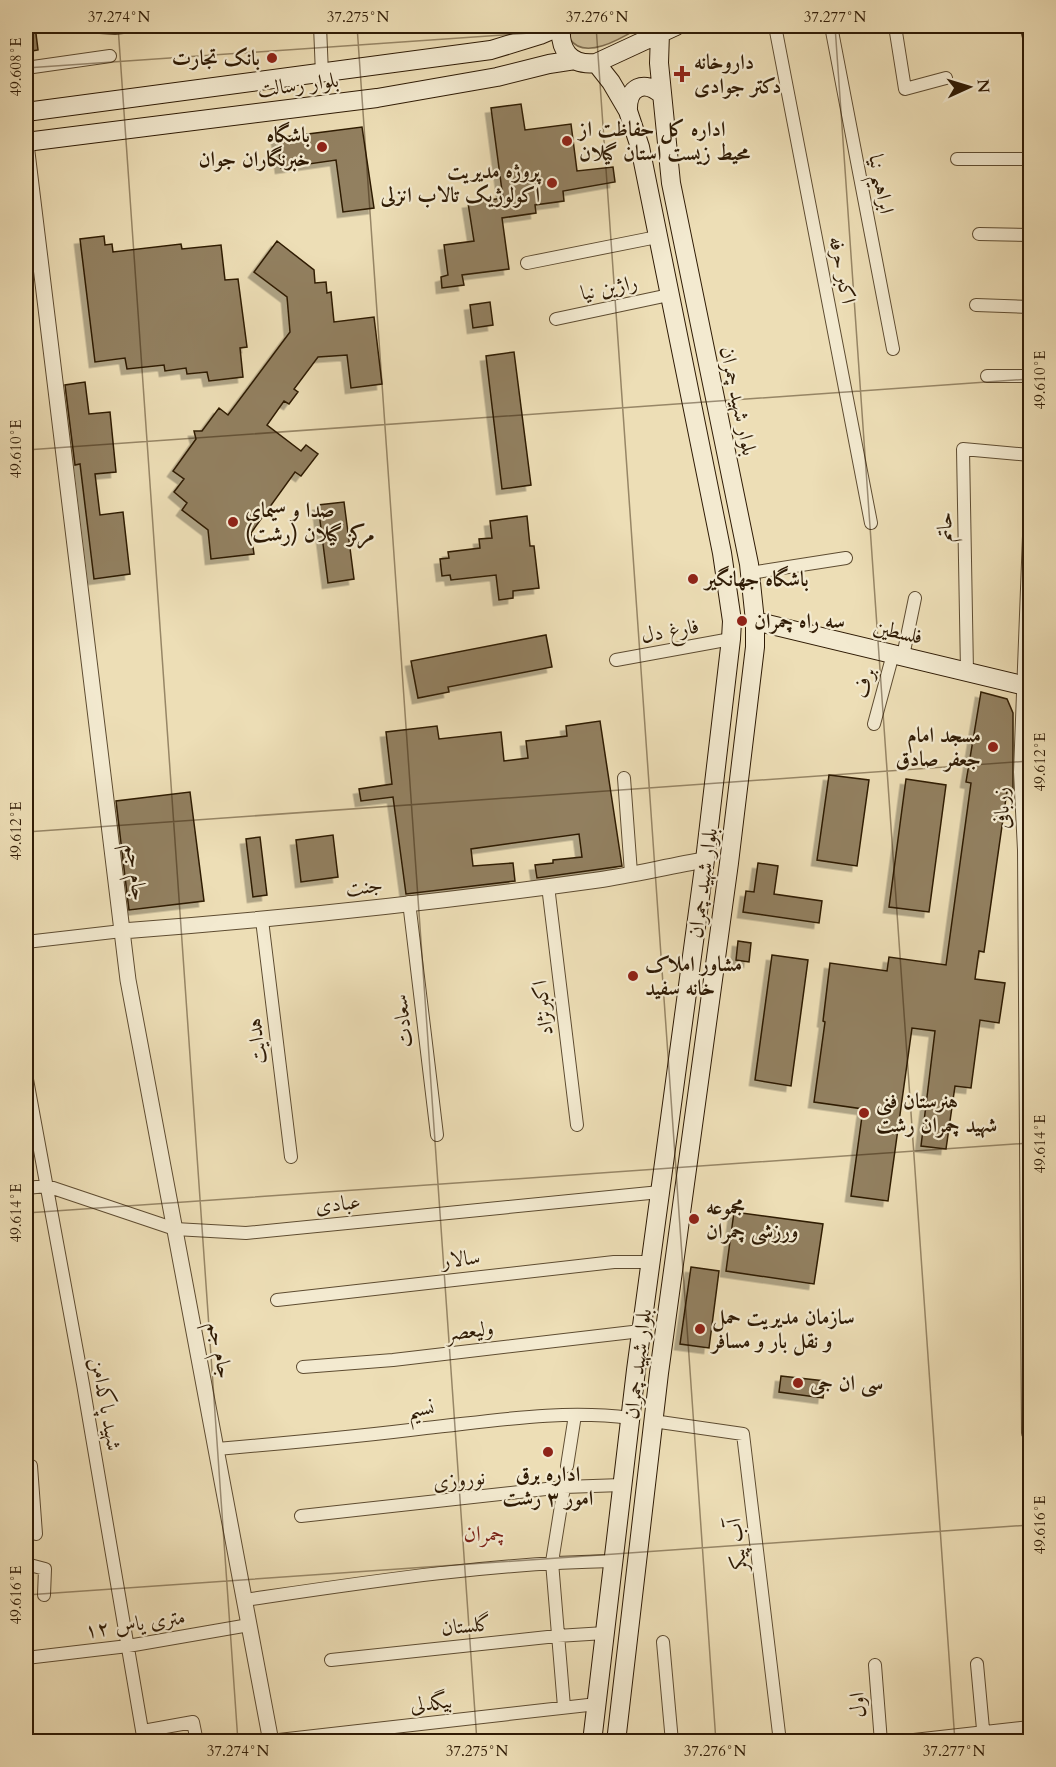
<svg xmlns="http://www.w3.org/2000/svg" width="1056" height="1767" viewBox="0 0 1056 1767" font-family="Cardo,Amiri,serif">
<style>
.green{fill:#cdbd98;stroke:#7e6c4e;stroke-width:1.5}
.building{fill:#928061;stroke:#2f1b05;stroke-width:1.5;filter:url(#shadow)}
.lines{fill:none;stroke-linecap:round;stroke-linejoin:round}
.minor-casing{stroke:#5e4c31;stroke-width:14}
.tertiary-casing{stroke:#5e4c31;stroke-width:17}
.secondary-casing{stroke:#2f1b05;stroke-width:20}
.minor{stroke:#f3ead0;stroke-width:12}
.tertiary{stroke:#f3ead0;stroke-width:15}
.secondary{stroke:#f3ead0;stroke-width:18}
.ticks{fill:none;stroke:#2f1b05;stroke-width:1.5;stroke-opacity:0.45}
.poi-dot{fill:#8f2418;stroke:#f3ead0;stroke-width:2}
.labels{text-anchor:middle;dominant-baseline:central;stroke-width:4.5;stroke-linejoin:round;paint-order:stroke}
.poi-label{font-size:21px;font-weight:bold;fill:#2f1b05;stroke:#f3ead0;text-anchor:start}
.street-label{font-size:21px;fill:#2f1b05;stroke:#f3ead0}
.neighbourhood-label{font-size:22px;fill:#7a1f14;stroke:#f3ead0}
.neatline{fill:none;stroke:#2f1b05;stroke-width:2}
.ticks-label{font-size:15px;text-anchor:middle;fill:#2f1b05}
</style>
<defs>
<filter id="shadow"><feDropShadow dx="-5.5" dy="5.5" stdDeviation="0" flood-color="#0004"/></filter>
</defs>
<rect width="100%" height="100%" fill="#eddeb6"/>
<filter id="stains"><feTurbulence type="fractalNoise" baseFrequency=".00333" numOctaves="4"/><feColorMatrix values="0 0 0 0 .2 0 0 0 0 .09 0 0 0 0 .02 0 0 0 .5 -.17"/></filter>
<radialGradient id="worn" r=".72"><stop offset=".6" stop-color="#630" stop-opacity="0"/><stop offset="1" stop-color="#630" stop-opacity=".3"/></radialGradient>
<path class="green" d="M571,26h71c-17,10 -57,36 -72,13z"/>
<path class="building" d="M26,26h9l3,24 -12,2z
M521,104l4,26 46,-6 6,47 36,-4 2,15 -52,9 1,10 -29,4 1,8 -34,5 7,51 -47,6 2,10 -22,3 -1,-11 7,-2 -4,-30 30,-4 -6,-38 35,-5 -12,-90z
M362,127l12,81 -31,4 -7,-52 -55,8 -4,-30z
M104,236l1,9 7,-1 1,8 68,-8 1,5 39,-4 4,35 13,-1 9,68 -7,1 3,29 -34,4 -2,-9 -20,2 -1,-6 -21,3 -1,-6 -37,4 -2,-11 -30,4 -15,-123z
M277,241l37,29 1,13 11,-1 1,11 4,-1 3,30 40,-5 8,67 -31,4 -4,-33 -29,2 -24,32 4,3 -9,12 -5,-3 -17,24 34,26 5,-6 12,9 -17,22 -6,-4 -44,61 3,21 -43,5 -3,-29 -26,-20 5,-7 -13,-11 10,-13 -11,-8 23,-32 -2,-8h8l17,-23 9,7 62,-83 -3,-35 -33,-25z
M490,302l3,23 -20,3 -3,-23z
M514,352l17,133 -29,4 -16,-133z
M85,382l4,32 21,-2 6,60 -21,2 5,41 23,-3 7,62 -36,5 -14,-115 -5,1 -10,-80z
M344,502l10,77 -26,4 -10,-78z
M527,516l3,30h4l5,42 -26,3v7l-14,2 -3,-25 -45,5 -1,-5 -8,1 -2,-17 9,-1 -1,-6 32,-4 -1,-9 13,-1 -2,-17z
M546,635l6,32 -104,20 1,5 -31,6 -7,-37z
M981,692l26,7 6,14v80l-6,-2 -23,161 -5,-1 -4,28 30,4 -6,40 -19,-3 -9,68 -16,-2 -9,63 -25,-3 14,-115 -23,-3 -24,173 -37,-5 12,-87 -49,-7 11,-80 -2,-1 7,-58 57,8 2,-14 57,8 25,-182 -5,-1z
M600,721l22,145 -85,12 -2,-13 18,-2v-3l29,-3 -3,-23 -108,15 2,17 40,-3 2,18 -109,13 -13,-97 -32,4 -2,-12 33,-5 -6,-52 51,-6 2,13 62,-7 3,29 24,-3 -2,-17 41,-5 -1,-10z
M829,775l40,5 -12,86 -40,-6z
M906,779l40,6 -17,127 -40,-5z
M190,792l14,109 -75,9 -13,-109z
M333,835l5,42 -37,5 -5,-42z
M260,837l7,58 -14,2 -7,-58z
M758,863l20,3 -4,28 48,7 -3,22 -76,-11 3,-21 8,1z
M738,941l13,2 -2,19 -13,-2z
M772,955l36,5 -17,126 -36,-6z
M734,1212l89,12 -9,60 -88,-13z
M691,1267l28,4 -10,77 -29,-4z
M781,1376l44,5 -2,17 -44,-6z"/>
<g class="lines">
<g class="minor-casing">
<path id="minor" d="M85,26l30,2 16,-2
M320,26l2,48
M775,26l96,497
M831,26l62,323
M895,26l10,63 41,-11
M1026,26l4,15
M26,68l84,-12
M957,159h73
M979,234l51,1
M527,263l130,-26
M976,305l54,2
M556,319l113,-24
M987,376h43
M750,573l96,-15
M903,656l12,-58
M616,660l115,-21
M967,671l-4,-222 67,6
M874,724l19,-70
M624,778l7,95
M548,886l29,239
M409,902l28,233
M262,920l29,237
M26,942l96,-11
M26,1074l57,310 61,358
M26,1188l21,-2 128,43 71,4 414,-41
M277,1300l337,-38h36
M303,1367l90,-7 248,-29
M653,1421l90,13 37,308
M1028,1433l-4,-583 -4,-78 10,-262
M217,1449c70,-6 139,-12 209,-21 67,-7 136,-19 204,-10
M26,1465l5,1 5,68
M567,1466l8,-51
M301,1516l263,-29 58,-2
M26,1564l19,5 -1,26
M245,1600c122,-18 244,-37 368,-39
M663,1642l9,100
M26,1658l102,-12 121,-21
M331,1660l226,-24 48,-3
M977,1664l7,76
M875,1665l6,77
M564,1707l-12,-145 12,-75
M143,1731l50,-9 4,20
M270,1741l327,-37
M896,1742l134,-15"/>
</g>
<g class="tertiary-casing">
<path id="tertiary" d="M26,144l102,836 143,762
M122,931c159,-12 318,-29 476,-51 35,-5 71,-14 107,-20"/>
</g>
<g class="secondary-casing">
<path id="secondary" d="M561,26c-2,24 9,40 35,37l80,-37
M628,111c-1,-24 16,-32 34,-16
M26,112l465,-62 49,-15 21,-9
M26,142l351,-44 120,-21 52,-13 26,-4
M755,621l275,66
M592,1742l44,-372 69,-510 26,-221 1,-18 -10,-68 -82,-406 -12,-36 -17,-29 -15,-19
M616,1742l43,-369 70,-510 26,-216v-26l-6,-57 -78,-381 -12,-120 1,-30"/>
</g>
<use href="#minor" class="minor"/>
<use href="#tertiary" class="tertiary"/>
<use href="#secondary" class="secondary"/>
</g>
<path class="ticks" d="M118,26l120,1716M357,26l120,1716M596,26l120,1716M835,26l120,1716M26,68l606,-42M26,450l1004,-71M26,832l1004,-71M26,1213l1004,-70M26,1595l1004,-70"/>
<g class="poi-dot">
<circle cx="272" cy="58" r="6"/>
<path d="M679 65h6v6h6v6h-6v6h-6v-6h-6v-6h6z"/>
<circle cx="567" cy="141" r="6"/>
<circle cx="322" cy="147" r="6"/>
<circle cx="552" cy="183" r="6"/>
<circle cx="233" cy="522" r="6"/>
<circle cx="693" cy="579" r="6"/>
<circle cx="742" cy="621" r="6"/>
<circle cx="993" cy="747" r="6"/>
<circle cx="633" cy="976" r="6"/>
<circle cx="864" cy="1113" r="6"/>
<circle cx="694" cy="1219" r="6"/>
<circle cx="700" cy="1329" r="6"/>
<circle cx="798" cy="1383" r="6"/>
<circle cx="548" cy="1452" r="6"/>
</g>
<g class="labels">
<g class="poi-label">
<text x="260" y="58" text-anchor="end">بانک تجارت</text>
<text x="694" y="62">داروخانه<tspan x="694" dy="24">دکتر جوادی</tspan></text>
<text x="579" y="129">اداره کل حفاظت از<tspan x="579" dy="24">محیط زیست استان گیلان</tspan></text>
<text x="310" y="135" text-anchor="end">باشگاه<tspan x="310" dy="24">خبرنگاران جوان</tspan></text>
<text x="540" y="171" text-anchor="end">پروژه مدیریت<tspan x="540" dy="24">اکولوژیک تالاب انزلی</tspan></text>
<text x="245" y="510">صدا و سیمای<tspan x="245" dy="24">مرکز گیلان (رشت)</tspan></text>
<text x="705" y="579">باشگاه جهانگیر</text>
<text x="754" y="621">سه راه چمران</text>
<text x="981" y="735" text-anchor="end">مسجد امام<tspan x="981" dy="24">جعفر صادق</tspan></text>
<text x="645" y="964">مشاور املاک<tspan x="645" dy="24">خانه سفید</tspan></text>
<text x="876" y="1101">هنرستان فنی<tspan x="876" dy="24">شهید چمران رشت</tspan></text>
<text x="706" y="1207">مجموعه<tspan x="706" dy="24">ورزشی چمران</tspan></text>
<text x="712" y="1317">سازمان مدیریت حمل<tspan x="712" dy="24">و نقل بار و مسافر</tspan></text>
<text x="810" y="1383">سی ان جی</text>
<text x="548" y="1474" text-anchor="middle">اداره برق<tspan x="548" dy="24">امور ۳ رشت</tspan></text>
</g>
<g class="street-label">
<text transform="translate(298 85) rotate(-7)">بلوار رسالت</text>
<text transform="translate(881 184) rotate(79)">ابراهیم نیا</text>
<text transform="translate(842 270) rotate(79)">اکبر حرفه</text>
<text transform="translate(609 288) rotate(-12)">راژین نیا</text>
<text transform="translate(738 401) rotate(78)">بلوار شهید چمران</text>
<text transform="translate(945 527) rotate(-91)">حاتم</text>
<text transform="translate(670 631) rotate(-10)">فارغ دل</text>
<text transform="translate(898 632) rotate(13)">فلسطین</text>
<text transform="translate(865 683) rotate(-74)">برف</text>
<text transform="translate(1002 808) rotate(-92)">زربافی</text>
<text transform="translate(136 872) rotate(83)">جام جم</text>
<text transform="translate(703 883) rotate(-82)">بلوار شهید چمران</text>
<text transform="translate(364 887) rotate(-7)">جنت</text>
<text transform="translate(543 1008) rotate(-97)">اکبرنژاد</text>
<text transform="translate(403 1021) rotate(-97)">سعادت</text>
<text transform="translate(257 1041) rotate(-97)">هدایت</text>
<text transform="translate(338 1204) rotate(-6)">عبادی</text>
<text transform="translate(461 1259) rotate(-6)">سالار</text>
<text transform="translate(470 1331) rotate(-7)">ولیعصر</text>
<text transform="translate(220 1350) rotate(79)">جام جم</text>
<text transform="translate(638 1364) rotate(-83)">بلوار شهید چمران</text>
<text transform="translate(106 1404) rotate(80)">شهید پاکدامن</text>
<text transform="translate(421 1409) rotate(-7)">نسیم</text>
<text transform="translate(459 1480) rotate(-6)">نوروزی</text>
<text transform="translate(737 1545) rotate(-97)">آب پیکر</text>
<text transform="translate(135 1624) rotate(-8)">۱۲ متری یاس</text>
<text transform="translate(466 1626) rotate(-6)">گلستان</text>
<text transform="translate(431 1703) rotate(-6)">بیگدلی</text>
<text transform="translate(858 1705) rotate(-95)">اول</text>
</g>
<g class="neighbourhood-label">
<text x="484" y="1534">چمران</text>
</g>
</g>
<rect width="1056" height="1767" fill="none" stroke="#eddeb6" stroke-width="66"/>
<g transform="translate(969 87) rotate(86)" stroke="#f3ead0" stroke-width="4.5" paint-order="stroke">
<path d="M0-4.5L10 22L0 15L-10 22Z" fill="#2f1b05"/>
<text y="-9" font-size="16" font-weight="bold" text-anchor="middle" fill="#2f1b05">N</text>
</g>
<rect x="33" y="33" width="990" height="1701" class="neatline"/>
<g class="ticks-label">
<text x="119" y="22">37.274°N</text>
<text x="358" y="22">37.275°N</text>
<text x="597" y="22">37.276°N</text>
<text x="835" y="22">37.277°N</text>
<text transform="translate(16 67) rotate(-90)" y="5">49.608°E</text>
<text transform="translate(1040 380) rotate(-90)" y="5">49.610°E</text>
<text transform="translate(16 449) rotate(-90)" y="5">49.610°E</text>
<text transform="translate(1040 762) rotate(-90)" y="5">49.612°E</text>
<text transform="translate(16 831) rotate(-90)" y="5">49.612°E</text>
<text transform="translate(1040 1144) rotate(-90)" y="5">49.614°E</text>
<text transform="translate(16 1213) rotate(-90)" y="5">49.614°E</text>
<text transform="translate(1040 1525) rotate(-90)" y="5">49.616°E</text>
<text transform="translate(16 1595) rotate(-90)" y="5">49.616°E</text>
<text x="238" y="1756">37.274°N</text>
<text x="477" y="1756">37.275°N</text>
<text x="715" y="1756">37.276°N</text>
<text x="954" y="1756">37.277°N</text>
</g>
<rect width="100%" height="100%" filter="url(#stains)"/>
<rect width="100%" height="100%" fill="url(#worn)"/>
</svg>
